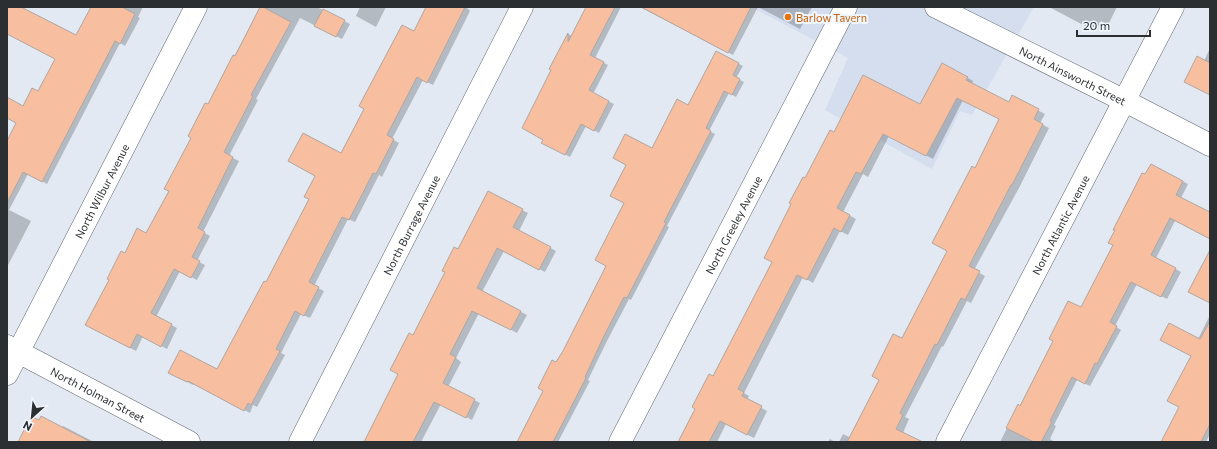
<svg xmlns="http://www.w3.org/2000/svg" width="1217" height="449" viewBox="0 0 1217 449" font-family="Commissioner,sans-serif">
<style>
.built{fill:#d4deee}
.shadow{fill:#0003}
.building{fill:#f7be9f;stroke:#b1a6a1}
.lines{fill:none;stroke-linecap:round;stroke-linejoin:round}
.minor-casing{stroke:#636971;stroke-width:23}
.secondary-casing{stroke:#636971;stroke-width:23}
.minor{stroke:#fff;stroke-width:22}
.secondary{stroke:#fff;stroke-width:22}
.food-dot{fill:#e8710a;stroke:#f0f6fe;stroke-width:1.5}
.labels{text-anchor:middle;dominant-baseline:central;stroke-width:4;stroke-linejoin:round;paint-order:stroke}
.food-label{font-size:11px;fill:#c56008;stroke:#f0f6fe;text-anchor:start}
.street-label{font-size:11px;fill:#2c2f32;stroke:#f0f6fe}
</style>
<rect width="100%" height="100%" fill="#e2e9f2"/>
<path class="built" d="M751,7h283l-62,108 -12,-4 -28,58 -107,-59 23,-52z"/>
<path class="shadow" d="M7,7h14v1l55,28 16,-29h51l-5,10 2,1 -15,28 -5,-3 -73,141 -19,-10 -19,36 22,11 -24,46v-124l11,-20 -11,-6v-18l17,8 15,-14 17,-34 -49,-37z
M261,7h56l33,17 -8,15 -42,-21 -44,81 2,1 -29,56 10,5 -36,71 7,4 -13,25 8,4 -8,15 -17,-9 -24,46 21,11 -10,21 -24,-13 -7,15 -44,-23 33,-74 22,-20 23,-43 38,-86z
M360,7h26l-10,20 -20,-11z
M427,7h40v1l3,3 -37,74 -10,-5 -31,59 7,4 -17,34 -3,-2 -24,47 -7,-3 -34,67 10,5 -14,27 -9,-4 -20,39 4,2 -28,52 -4,-2 -3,8 -56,-30 -1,2 -18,-9 43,-5 123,-217 73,-122z
M587,7h34l-26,51 13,7 -15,29 21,10 -15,29 -13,-7 -16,31 -23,-12 -3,-6 9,-69 -2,-1 17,-35 4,2z
M640,7h118l-25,48z
M758,7h54l-12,22z
M1049,7h68l-9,18 -7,-4 -4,8 -9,-4 -1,2z
M1210,48v47l-6,-34z
M717,52l26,14 -7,12 8,4 -8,15 -7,-4 -20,38 6,3 -48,92 2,1 -38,73 -2,-1 -22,42 -19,39 2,1 -32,61h-40l89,-176 45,-117 37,-43z
M968,78l5,3 -1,3 37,19 3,-6 33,17 -5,9 9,5 -30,60 -45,82 11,6 -14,27 -4,-2 -24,46 -1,-1 -37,71 4,2 -10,23h-60l4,-8 8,4 97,-187 27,-82 26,-50 -38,-19 -30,59 -44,-23 -21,41 -5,-3 -20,38 13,7 -8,16 -8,-4 -27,52 -10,-6 -59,116 5,3 -2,4 20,11 -13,27 -28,-14 -9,18h-38l94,-180 33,-83 28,-46 87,-27z
M1151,165l37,19 -7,14 29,15v25l-35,-17 -19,37 25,14 -14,27 -30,-15 -22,42 6,4 -31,56 -13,-6 -23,45 2,1 -6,13 5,3h-55l18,-36 3,1 60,-98 33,-64z
M522,210l6,3 -9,18 37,20 -11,21 -41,-21 -22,41 45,23 -10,18 -38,-20 -23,45 5,4 -13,25 32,16 -8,17 -31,-16 -20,38h-56l34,-68 15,-38 45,-85z
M1210,315v119l-4,8h-44l18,-35 18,-68z
M39,421l23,7 1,-2 31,16h-75z
M830,439l5,3h-7z"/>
<path class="building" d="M7,7h14l55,28 15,-28h31l13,7 -15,30 -5,-3 -73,141 -19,-10 -16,31v-62l9,-18 -9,-5v-21l16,9 9,-18 6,3 17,-32 -48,-25z
M260,7h3l28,15 -40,73 2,1 -29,56 9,5 -35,71 7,4 -13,25 8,4 -9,17 -17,-9 -23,44 21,11 -11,23 -24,-13 -7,14 -45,-23 24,-45 -2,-1 14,-28 4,2 12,-25 9,5 23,-42 -5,-2 27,-51 -3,-2 17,-33 3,1 25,-49 2,1z
M426,7h39l-38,76 -10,-6 -30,58 7,4 -18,35 -3,-1 -24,47 -7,-3 -33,65 10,5 -15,29 -9,-5 -19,38 4,2 -29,54 -3,-2 -4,8 -56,-30 -1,1 -19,-9 12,-23 37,19 47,-88 2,1 43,-83 -5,-2 11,-21 -27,-15 15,-28 38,20 23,-44 -5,-3 43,-81 12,6z
M586,7h29l-25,48 14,7 -15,28 20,11 -15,30 -13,-7 -16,31 -24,-12 2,-3 -21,-12 29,-58 -2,-1 19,-36v9z
M641,7h110l-23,46z
M323,9l22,11 -9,17 -22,-11z
M716,51l23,12 -6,12 7,4 -8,16 -8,-4 -18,37 5,3 -47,91 2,1 -39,75 -3,-1 -21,41 -18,39 1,1 -33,64h-36l26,-51 -5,-3 14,-28 4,2 7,-11 43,-85 -11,-6 29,-57 -14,-7 16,-31 -13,-7 12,-24 27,14 25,-49 11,6z
M1197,56l13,7v32l-26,-13z
M942,63l26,14 -2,3 43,22 3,-7 27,14 -5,10 9,5 -31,61h-1l-42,81 11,5 -15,29 -4,-2 -24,47 -2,-1 -35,69 3,2 -7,14 27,13h-76l32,-62 -7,-4 21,-42 9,4 45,-87 -15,-8 40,-77 3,2 24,-49 -42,-21 -31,58 -43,-22 -22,40 -5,-2 -19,36 13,7 -9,17 -7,-4 -27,52 -10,-5 -59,114 6,3 -2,4 20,10 -15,29 -27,-14 -11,21h-31l17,-33 -3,-2 17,-33 4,2 59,-114 -8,-4 27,-54 -2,-1 14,-26 2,1 25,-48 4,2 29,-57 57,29z
M1151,164l32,17 -7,14 34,17v27l-40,-21 -19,37 25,13 -15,29 -30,-15 -21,40 7,4 -20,38 -2,-1 -10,21 -13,-7 -22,44 2,1 -11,20h-7l-28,-14 12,-24 2,2 33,-65 -4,-2 19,-38 13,6 32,-62 -5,-2 7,-13h-2l29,-57 3,1z
M488,191l35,18 -10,18 38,20 -12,23 -42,-22 -20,40 44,23 -10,19 -39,-19 -22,43 6,3 -13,26 32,16 -9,19 -32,-16 -21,40h-49l34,-68 -8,-4 19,-37 4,2 32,-63 -3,-1 12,-24 4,2z
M1210,250v53l-22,-11z
M1210,321v103l-9,18h-40l18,-35 -12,-6 24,-45 -31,-16 9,-17 31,16z
M31,416l8,4 2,-4 50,26h-73z"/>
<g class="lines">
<g class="minor-casing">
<g id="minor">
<path id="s1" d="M936,7l189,94 85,44"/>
<path id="s2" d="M7,346l182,96"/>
<path id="s3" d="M7,374l189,-367"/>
<path id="s4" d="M300,442l222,-435"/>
<path id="s5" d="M947,442l226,-435"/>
</g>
</g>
<g class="secondary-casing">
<g id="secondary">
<path id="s6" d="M620,442l226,-435"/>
</g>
</g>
<use href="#minor" class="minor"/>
<use href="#secondary" class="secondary"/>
</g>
<circle class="food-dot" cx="788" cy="17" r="4"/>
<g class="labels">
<g class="food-label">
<text x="796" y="17">Barlow Tavern</text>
</g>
<g class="street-label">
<text stroke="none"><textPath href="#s1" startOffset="153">North Ainsworth Street</textPath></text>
<text stroke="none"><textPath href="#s3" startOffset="206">North Wilbur Avenue</textPath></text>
<text stroke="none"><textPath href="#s4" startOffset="244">North Burrage Avenue</textPath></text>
<text stroke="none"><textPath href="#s6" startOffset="245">North Greeley Avenue</textPath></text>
<text stroke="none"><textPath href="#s5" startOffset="245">North Atlantic Avenue</textPath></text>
<text stroke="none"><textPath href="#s2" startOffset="103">North Holman Street</textPath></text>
</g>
</g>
<rect width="1217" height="449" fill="none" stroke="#2c2f32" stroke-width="16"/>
<g transform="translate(32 417) rotate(207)" stroke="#f0f6fe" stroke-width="3" paint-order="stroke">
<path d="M0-3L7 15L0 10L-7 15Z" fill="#2c2f32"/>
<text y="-6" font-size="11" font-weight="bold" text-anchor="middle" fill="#2c2f32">N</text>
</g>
<path d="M1077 30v6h73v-6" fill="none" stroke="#2c2f32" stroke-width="2"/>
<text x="1083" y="30" font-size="12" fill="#2c2f32" stroke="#f0f6fe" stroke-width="3" paint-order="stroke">20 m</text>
</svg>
